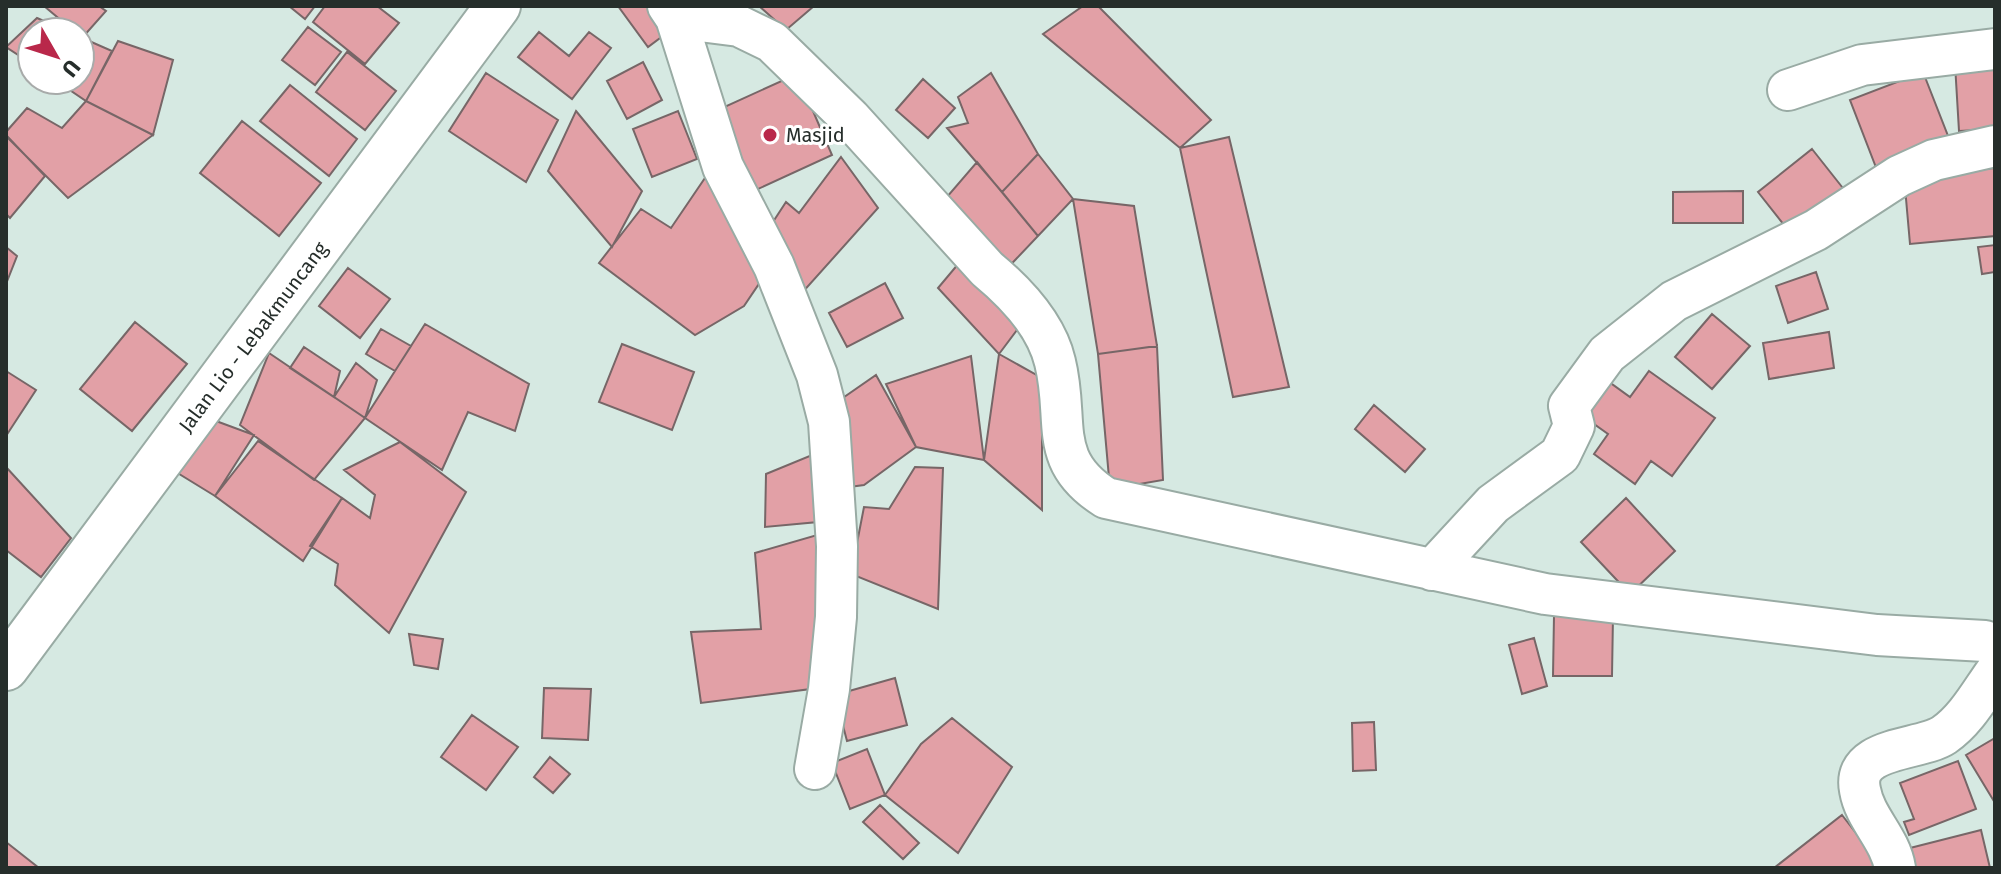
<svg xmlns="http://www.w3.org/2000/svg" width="2001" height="874" viewBox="0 0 2001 874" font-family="'Fira Sans',sans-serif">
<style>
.building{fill:#e2a0a6;stroke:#776667;stroke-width:2}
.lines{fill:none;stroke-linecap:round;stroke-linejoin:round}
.minor-casing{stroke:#99aba4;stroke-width:44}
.tertiary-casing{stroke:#99aba4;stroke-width:48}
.minor{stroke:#fff;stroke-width:40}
.tertiary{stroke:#fff;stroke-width:44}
.poi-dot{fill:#b9284a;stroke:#fff;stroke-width:3}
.labels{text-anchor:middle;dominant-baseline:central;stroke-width:6;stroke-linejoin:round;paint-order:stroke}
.poi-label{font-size:20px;fill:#262e2b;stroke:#fff;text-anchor:start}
.street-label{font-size:20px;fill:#262e2b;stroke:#fff}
</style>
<rect width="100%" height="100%" fill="#d6e9e2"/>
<path class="building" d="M44,6h55l7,5 -24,27 -2,-6h-5z
M289,6h26l-10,13z
M325,6h52l22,17 -34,41 -52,-42z
M618,6h43l15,20 -28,21z
M759,6h55l-28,24z
M1083,6h15l113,114 -31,28 -137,-114z
M37,18l32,14h-37v32l-26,-17z
M308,27l33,25 -26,33 -33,-25z
M539,32l30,24 20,-24 22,16 -39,51 -54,-42z
M80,37l32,14 -26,50 -31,-21h25z
M118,41l55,19 -20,75 -67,-34z
M347,52l49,39 -31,39 -49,-38z
M643,62l19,38 -35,19 -20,-38z
M1995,62v67l-36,2 -4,-67z
M1923,72l27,69 -73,29 -27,-70z
M486,73l72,47 -32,62 -77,-51z
M991,73l47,81 -36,38 -55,-64 21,-5 -10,-26z
M797,74l35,81 -87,40 -36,-81z
M923,79l32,29 -27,30 -32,-28z
M290,85l67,54 -28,37 -69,-55z
M86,101l67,34 -85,63 -62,-62v-4l21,-24 35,20z
M576,111l66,80 -30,56 -64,-76z
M678,111l19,48 -45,18 -19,-48z
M242,121l79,62 -42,53 -79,-63z
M6,135l39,41 -35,42 -4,-4z
M1229,137l60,250 -56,10 -53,-249z
M1812,149l34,43 -54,43 -34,-43z
M1038,154l35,45 -35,37 -36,-44z
M841,157l37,51 -77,86 -32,-66 17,-26 13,11z
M977,162l61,74 -39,41 -53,-79z
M1995,168v68l-85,8 -6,-68z
M707,175l64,91 -27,40 -49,29 -96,-72 42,-54 30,19z
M1743,191v32h-70v-31z
M1073,199l61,7 23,140 -59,8z
M1995,245v27l-13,2 -4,-27z
M6,247l11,9 -11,28z
M964,257l59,65 -24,32 -61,-66z
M348,268l42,31 -30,39 -41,-32z
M1816,272l12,37 -40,14 -12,-37z
M885,283l18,35 -56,29 -18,-34z
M1712,314l38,32 -38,43 -37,-32z
M135,322l52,42 -55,67 -52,-42z
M425,324l104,60 -14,47 -47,-19 -26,58 -77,-52z
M381,329l30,17 -16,25 -29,-17z
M1829,332l5,36 -65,11 -6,-36z
M622,344l72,28 -22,58 -73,-28z
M1157,346l6,134 -53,9 -12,-135z
M304,347l36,24 -6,26 -44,-29z
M269,353l96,65 -51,62 -74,-55z
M999,354l43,24v132l-58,-50z
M971,356l13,104 -68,-13 -30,-63z
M356,363l21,17 -12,38 -31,-21z
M6,371l30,19 -30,46z
M1649,371l66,47 -43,58 -21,-15 -16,23 -41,-30 14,-20 -35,-25 25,-35 32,23z
M876,375l40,72 -52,38 -30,4 3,-87z
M1374,405l51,44 -20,23 -50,-43z
M216,421l38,14 -39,61 -39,-24z
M258,441l84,57 -39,63 -88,-65z
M400,442l66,50 -77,141 -54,-48 3,-21 -28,-18 32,-48 28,20 5,-23 -31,-25z
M829,448l-11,74 -53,5 1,-53z
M6,467l65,71 -30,39 -35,-27z
M915,467l28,1 -5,141 -87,-35 13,-67 25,2z
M1626,498l49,53 -45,43 -49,-52z
M824,533l2,154 -125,16 -10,-71 70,-3 -6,-76z
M1554,616h59l-1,60h-59z
M409,634l34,5 -5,30 -24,-4z
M1534,638l13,48 -25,8 -13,-49z
M895,678l12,47 -60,16 -12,-46z
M544,688l47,1 -3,51 -46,-2z
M472,715l46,32 -32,43 -45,-33z
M952,718l60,49 -54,86 -73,-58 36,-51z
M1374,722l2,48 -23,1 -1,-48z
M1995,738v65l-29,-48z
M867,749l18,46 -35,14 -18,-46z
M550,757l20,17 -17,19 -19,-16z
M1958,761l18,48 -67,26 -5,-13 10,-3 -14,-36z
M880,805l39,38 -16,16 -40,-37z
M1842,815l41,53h-109z
M1981,830l9,38h-75l-5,-20z
M6,842l33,26h-33z"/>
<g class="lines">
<g class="minor-casing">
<path id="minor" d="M668,6l8,12 47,149 51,99 43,109 12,47 8,124 -1,71 -7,72 -14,80
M676,18l63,8 33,16 78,76 137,151c29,24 59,55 68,93 15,60 -9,98 51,136l439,96 332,41 108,6 10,5
M1788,90l74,-25 133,-16
M1432,570l61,-66 67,-49 14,-29 -5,-20 38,-52 67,-53 142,-71 83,-54 35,-16 61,-14
M1895,868c-5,-30 -30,-49 -35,-78 -9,-44 60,-39 84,-55 22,-15 36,-41 51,-62"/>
</g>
<g class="tertiary-casing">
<path id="tertiary" d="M6,668l492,-662"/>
</g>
<use href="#minor" class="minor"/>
<use href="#tertiary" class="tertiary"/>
</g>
<circle class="poi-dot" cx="770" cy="135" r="8"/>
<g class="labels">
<g class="poi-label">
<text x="786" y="135">Masjid</text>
</g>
<g class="street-label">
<text transform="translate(253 337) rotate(-53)">Jalan Lio - Lebakmuncang</text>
</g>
</g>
<rect width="2001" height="874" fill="none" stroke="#262e2b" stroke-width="16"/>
<g transform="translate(56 56) rotate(129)"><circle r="38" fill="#ffffff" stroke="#a8abaa" stroke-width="2"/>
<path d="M0-6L14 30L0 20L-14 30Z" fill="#b9284a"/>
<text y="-12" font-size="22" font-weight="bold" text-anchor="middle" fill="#262e2b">U</text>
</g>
</svg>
